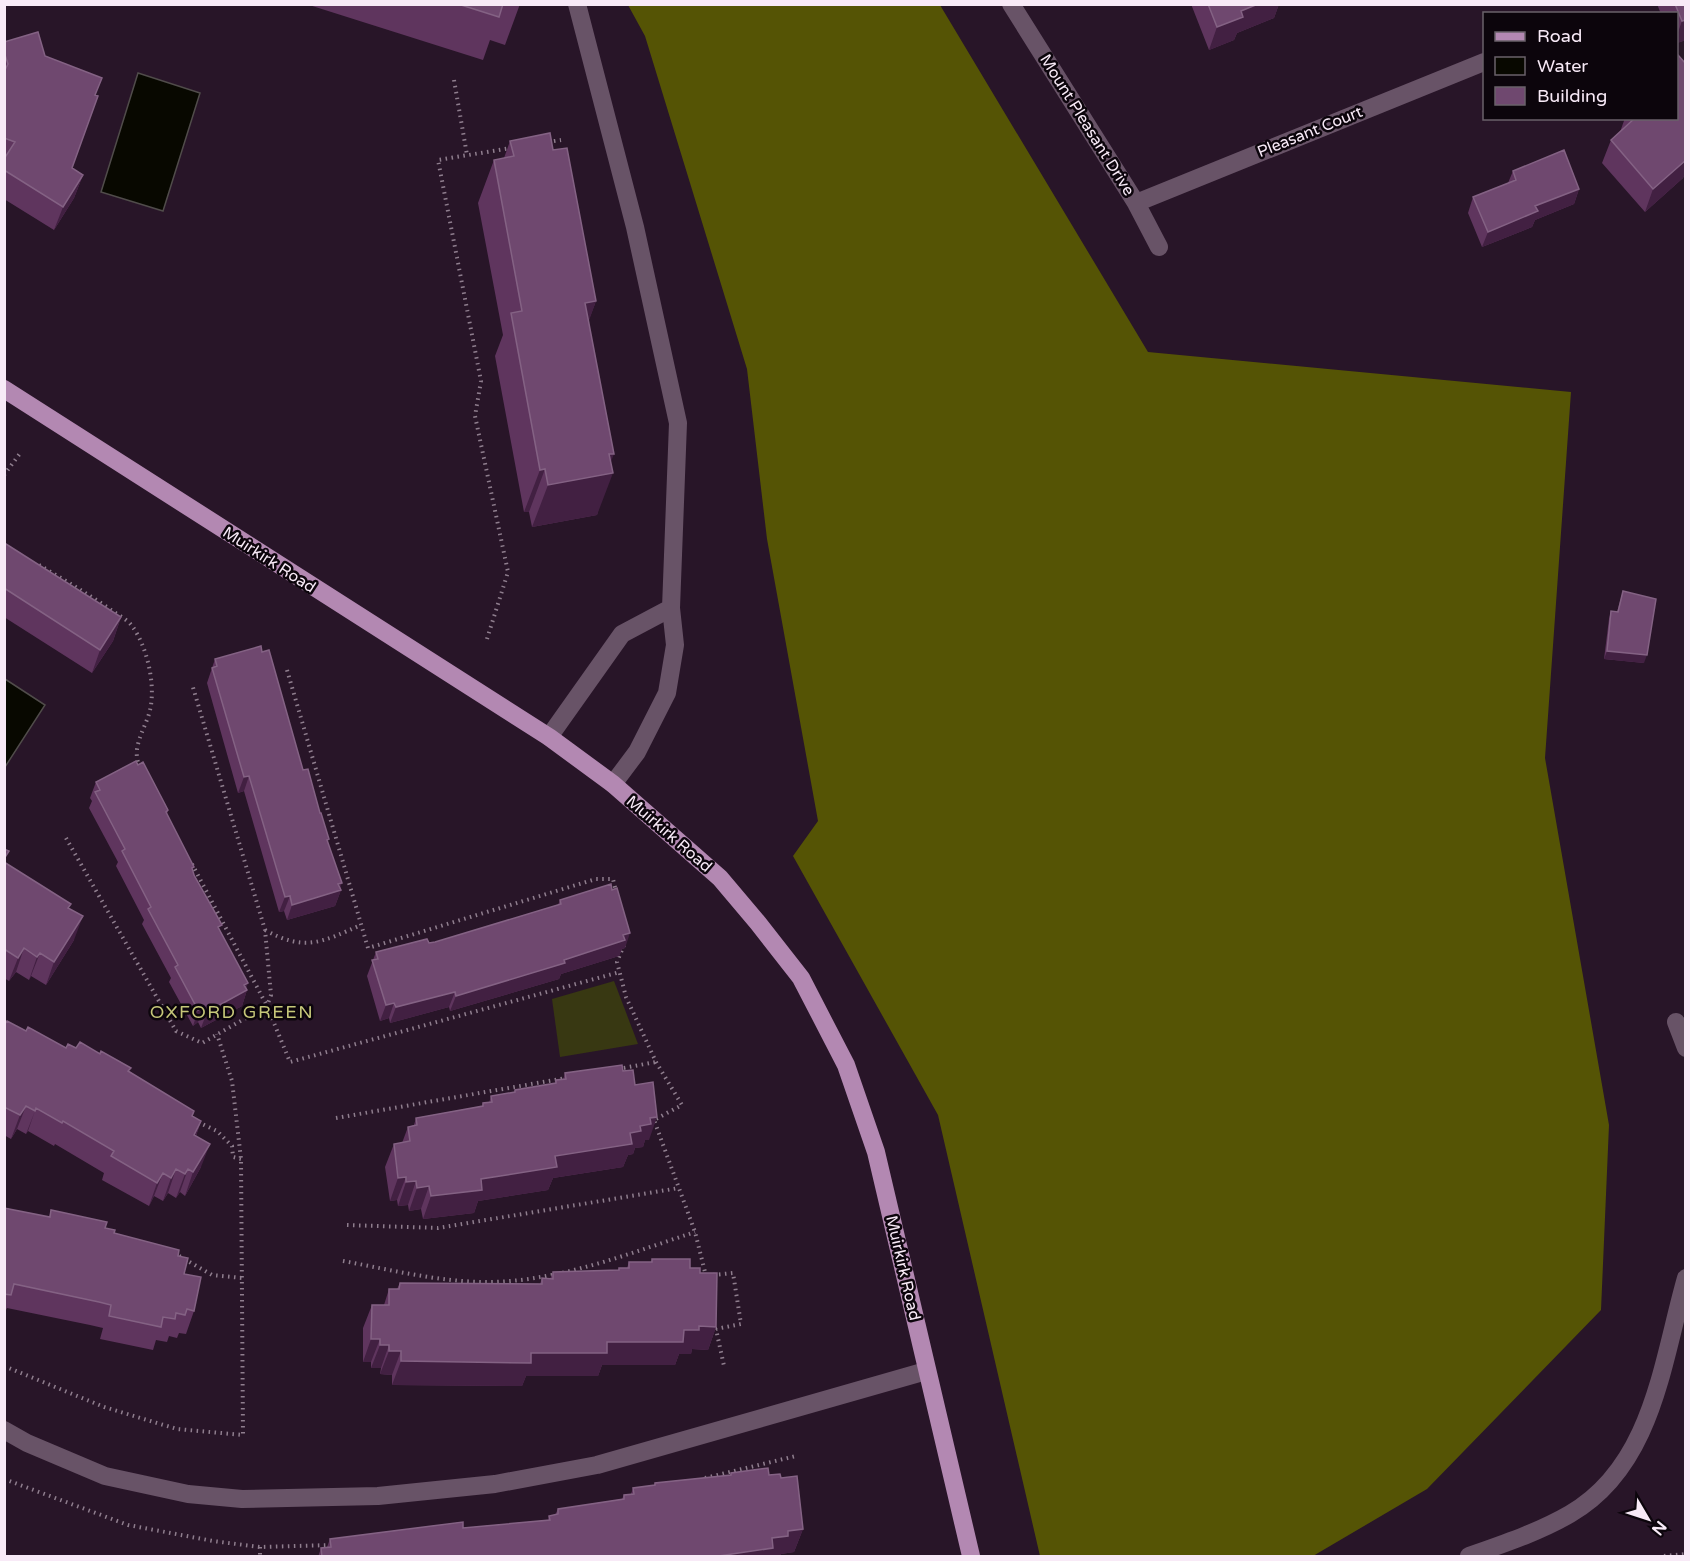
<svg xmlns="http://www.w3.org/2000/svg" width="1690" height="1561" viewBox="0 0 1690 1561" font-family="'Varela Round',sans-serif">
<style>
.green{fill:#383812}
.forest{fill:#555405}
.water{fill:#080800;stroke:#504c4a;stroke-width:1.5}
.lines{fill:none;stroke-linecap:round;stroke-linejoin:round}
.path{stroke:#8f7e8e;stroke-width:4;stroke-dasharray:1.5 4.5;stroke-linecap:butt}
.minor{stroke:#685367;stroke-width:18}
.major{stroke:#b388b2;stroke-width:18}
.wall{fill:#5f355e}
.shaded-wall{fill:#422042}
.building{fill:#6f486f;stroke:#846284;stroke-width:1.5}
.labels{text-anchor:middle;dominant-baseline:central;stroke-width:5;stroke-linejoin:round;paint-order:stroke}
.street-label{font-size:16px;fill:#f8eaf7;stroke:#0c050c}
.neighbourhood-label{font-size:18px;letter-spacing:1.5px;fill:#c6c779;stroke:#0c050c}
</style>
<rect width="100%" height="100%" fill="#281528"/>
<path class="green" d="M614,981l24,63 -78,13 -8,-58z"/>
<path class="forest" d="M628,5h312l208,347 423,40 -26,366 64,367 -8,185 -174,179 -114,67h-273l-102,-441 -145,-259 25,-35 -51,-282 -20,-170 -102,-333z"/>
<path class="water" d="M138,73l62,20 -37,118 -62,-19z
M5,679l40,26 -40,62z"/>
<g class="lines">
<path class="path" d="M454,80l13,75
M548,142l13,-2
M4,475l17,-23
M39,565c24,14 47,28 71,44 6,5 17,10 22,17 15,20 24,59 18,84 -4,18 -20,38 -10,57
M487,639l21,-67 -33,-156 6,-35 -43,-221 73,-12
M287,670l81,278 228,-69h17l3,13
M66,838l110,193 26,12 65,-37 4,-11 -6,-65 -73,-246
M192,864l75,142 23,56 330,-90
M265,930c40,22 57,12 96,-5
M624,945l-7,17 9,35 30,65 26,43 -28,15 41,112 11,44
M618,1069l38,-7
M336,1118l230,-40
M198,1122l19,9 15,15 1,11 8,2
M347,1225l91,3 241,-40
M174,1253l38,22 30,3
M343,1261c55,10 111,25 167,20 62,-5 127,-30 185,-49
M713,1275l20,-2 8,51 -25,5 8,37
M4,1366l100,41 73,22 66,6 -2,-276 -9,-78 -15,-47
M705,1478l91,-22
M4,1479l124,46 85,16 47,6 73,-2
M260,1547v9
M1664,1556l22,-2"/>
<path class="minor" d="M577,4l58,223 43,196 -7,185 4,37 -8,48 -30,59 -24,32
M1011,4l125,199 23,44
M1136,203l348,-141
M549,737l73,-103 49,-26
M1676,1022l10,26
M4,1430l23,13 78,33 83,18 54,5 136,-3 117,-12 102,-19 329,-94
M1469,1556c34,-12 70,-24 101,-42 83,-48 92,-152 116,-236"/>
<path class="major" d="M4,389l545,348 64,47 107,94 38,45 43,55 45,87 30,87 95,404"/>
</g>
<path class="wall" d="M306,4h214l-15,41 -15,-5 -7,20z
M1191,4h88l-5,14 -37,15 -3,7 -25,10z
M1657,4h29v36l-9,3v-29h-16z
M4,42l41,14 51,39 -24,73 11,7 -9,23 -20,32 -50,-31z
M1686,64v107l-3,7 -38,34 -43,-49 9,-23 9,-8 5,-14h52z
M510,141l43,9 43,151 -8,21 23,140 -14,53 -65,12 -3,-15h-5l-29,-156 8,-21 -25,-132 16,-43 10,-2z
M1513,171l66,18 -5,15 -39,16 -3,7 -50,20 -14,-34 5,-16 35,-14z
M4,546l117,71 -8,24 -21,32 -88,-56z
M1623,591l21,72 -40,-4 5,-40 2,-8 6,1z
M215,659l88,111 25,73 13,47 -6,16 -48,14 -3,-9 -5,1 -35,-121 -6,2 -31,-110z
M96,782l72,28 -1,4 80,176 -5,16 -41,22 -3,-6 -5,4 -24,-44 2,-4 -29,-54 2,-4 -28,-54 2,-4 -29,-54 3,-7 -2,-3z
M4,849l1,13 64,46 5,32 -28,45 -15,-9 -2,4 -13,-8 -7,9 -5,-3z
M560,900l65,48 -3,1 -3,7 -58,18 -2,5 -109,32 -1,-4 -59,16 -1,-5 -9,3 -13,-45 9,-24 59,-10 123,-37z
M4,1025l22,6 40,17h10l24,6 31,14 -2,3 63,45 9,5 -5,15 5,31 -16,29 -5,-4 -4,6 -8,-5 -5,8 -9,-5 -5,10 -47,-26 2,-7 -49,-29 -1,2 -26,-15 -2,3 -9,-5 -6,10 -7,-4z
M623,1071l12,14 14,55h-4l-2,7 -8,1 -2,6 -5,1 -5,12 -70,11 -5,12 -70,11 -4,12 -51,6 -2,-10 -12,2 -1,-6 -10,1 -1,-6 -7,1 -5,-34 9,-23 8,-1 6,-16 6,-2 2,-7 66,-12 1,-3h6l2,-7 23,-3 1,-3 40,-7 1,-3h7l2,-7z
M4,1208l45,9 2,-7 54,18 9,5 64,23 6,18 10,37 -8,23 -7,-1 -2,5 -8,-2 -2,6 -11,-2 -3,10 -53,-11 3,-11 -13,-3 -83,-17 -3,6z
M652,1259l38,9 10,5 16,54 -8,23 -16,-1 -1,5h-12l-4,11h-73l-4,11h-72l-4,10 -130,-1v-10l-12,-1 1,-6h-10v-6h-8v-34l9,-23h12l5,-16h8l3,-6 140,1 2,-6 8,1 3,-7 65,-2 1,-2h8l2,-6h22z
M731,1473l38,2 12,3 22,51 -9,23 -13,2 -1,3h-462l3,-9 6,-1 3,-8 133,-11 85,-8 1,-4 6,-1 3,-6 64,-10 2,-4 7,-1 2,-6 21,-3 1,-2 75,-8z"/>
<path class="shaded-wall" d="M1258,4h21l-5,14 -37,15 -3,7 -25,10 8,-23 24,-16z
M1686,20v20l-9,3v-8l5,-14z
M1686,160v11l-3,7 -38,34 8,-23z
M83,175l-9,23 -20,32 9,-23z
M1579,189l-5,15 -39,16 -3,7 -50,20 6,-15 47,-26z
M596,301l-15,42 4,-40z
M609,454h5l-8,20 7,-1 -16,42 -65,12 16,-42z
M545,469l-16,43h-5l16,-42z
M121,617l-8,24 -21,32 8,-23z
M1607,651l40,4 -3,8 -40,-4z
M249,776l-5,15 -6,2 6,-16z
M342,883l-3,8 2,-1 -6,16 -48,14 5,-15z
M290,896l-6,15 -5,1 6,-15z
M83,916l-9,24 -28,45 8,-23z
M630,933l-5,15 -3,1 -3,7 -58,18 -2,5 -109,32 6,-15 108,-36z
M24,948l-8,24 -7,9 9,-23z
M40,953l-9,23 -2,4 8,-23z
M248,983l-3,9 2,-2 -5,16 -41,22 6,-16z
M455,992l-6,15 -59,16 6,-16z
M394,1003l-5,15 -9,3 6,-16z
M204,1007l-6,15 -5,4 5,-16z
M26,1106l-9,23 -6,10 9,-24z
M36,1108l-8,23 -2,3 9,-23z
M657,1117l-8,23h-4l-2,7 -8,1 -2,6 -5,1 -5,12 -70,11 -5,12 -70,11 -4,12 -51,6 8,-23 50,-17 149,-46 20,-15z
M201,1121l-8,23 1,-9z
M210,1144l-9,23 -16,29 8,-24z
M176,1169l-8,24 -5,8 8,-23z
M188,1169l-8,23 -4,6 9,-24z
M163,1173l-9,23 -5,10 8,-23z
M406,1177l-9,23 -7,1 8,-23z
M416,1181l-8,24 -10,1 8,-24z
M429,1186l-8,23 -12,2 8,-23z
M699,1326l17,1 -8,23 -16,-1 -1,5h-12l-4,11h-73l-4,11h-72l-4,10 -130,-1 9,-24 130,-8 153,-23z
M371,1339h9l-9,23h-8z
M380,1345h9l-8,23h-10z
M389,1351h12l-9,24 -12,-1z
M803,1529l-9,23 -13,2 -1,3h-68l60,-19 16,-7z"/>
<path class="building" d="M458,4h45l-4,13z
M1208,4h50l-17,7 2,6 -26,10z
M1675,4h11v16l-4,1z
M38,32l7,24 57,22 -7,17 3,1 -26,72 11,7 -20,32 -59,-37v-11l11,-17 -11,-4v-66l4,-8 -4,-12v-10z
M1678,55l8,9v96l-33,29 -42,-49 24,-22h42v-62z
M550,133l3,17 14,-2 29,153 -11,2 29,151h-5l4,19 -65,12 -3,-16 -5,1 -29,-157 11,-2 -28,-151 20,-4 -4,-15z
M1564,150l15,39 -44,17 3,5 -50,21 -15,-35 43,-17 -3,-9z
M6,544l115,73 -21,33 -96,-62v-42z
M1623,591l33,8 -9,56 -40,-4 4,-40 7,1z
M261,646l1,6 7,-2 34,120 5,-1 12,44h1l8,26 -2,1 15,43 -4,1 3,6 -49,15 -2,-9 -5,1 -36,-121 -5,1 -32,-109 5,-2 -2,-7z
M136,761l2,4 5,-3 25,48 -2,2 28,55 -2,1 2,7 28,50 -4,2 30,56 -4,2 3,5 -40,22 -3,-5 -6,3 -23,-43 3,-2 -30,-56 3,-2 -29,-56 3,-2 -30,-57 5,-2 -4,-8z
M4,849l5,2 -5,8z
M4,862l67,42 -3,4 15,8 -29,46 -14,-9 -3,4 -13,-9 -6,10 -14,-9z
M611,884l1,6 5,-2 13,45 -7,2 2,5 -61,20 1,3 -109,33 -1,-4 -59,15 -2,-4 -8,2 -14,-45 6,-1 -2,-7 51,-13 2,4 6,-1 126,-38 -1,-4z
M7,1021l19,10 2,-4 38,21 2,-4 8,4 4,-6 20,12 1,-3 30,17 -3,3 66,40 -2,5 9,5 -7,14 16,9 -17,28 -5,-3 -3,5 -9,-5 -5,9 -8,-5 -6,10 -46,-27 3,-5 -51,-30 -1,2 -26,-15 -1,3 -9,-5 -6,9 -16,-8v-82z
M622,1065l1,6 10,-1 2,15 18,-3 4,35 -7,1 1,6 -11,2 1,5 -11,2 2,11 -77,12 2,11 -76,12 1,11 -51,6 -2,-10 -12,2 -1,-7 -10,1v-5l-8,1 -4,-34 16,-3 -2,-14 9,-2 -1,-7 67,-12v-3l9,-1 -1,-6 24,-4v-2l41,-7v-3l10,-1 -1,-6z
M4,1208l46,9 1,-7 56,12 -2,6 10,2 -1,3 65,17 -1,6 10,2 -4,16 17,3 -7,34 -7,-2 -2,6 -9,-2 -1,6 -12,-2 -2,10 -52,-11 2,-11 -12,-3 -85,-18 -3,11 -7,-1z
M652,1259h38v9h10v5h17l-1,54 -17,-1v4h-15l-1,12h-76v11h-76v10l-130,-2v-10h-12v-6h-9v-6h-9l1,-34h17v-16h10l1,-6 142,1v-6l11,1v-7l66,-2v-2h10v-6h23z
M768,1468l1,7 11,-1 1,4 16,-2 6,53 -15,2v5l-16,2 1,10 -61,9h-390l-1,-9 10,-1 -1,-8 133,-17v6l87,-8 -1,-4 9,-2v-5l66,-10v-4l10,-1 -1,-6 22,-3v-2l76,-8v-2z"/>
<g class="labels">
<g class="street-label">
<text transform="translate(1087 125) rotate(58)">Mount Pleasant Drive</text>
<text transform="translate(1310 132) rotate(-22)">Pleasant Court</text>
<text transform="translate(269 560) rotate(33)">Muirkirk Road</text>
<text transform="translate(669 834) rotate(41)">Muirkirk Road</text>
<text transform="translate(903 1268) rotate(77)">Muirkirk Road</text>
</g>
<g class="neighbourhood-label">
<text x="232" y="1012">OXFORD GREEN</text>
</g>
</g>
<rect width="1690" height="1561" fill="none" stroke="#f8eaf7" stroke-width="12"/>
<rect x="1483" y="12" width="195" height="108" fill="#0c050c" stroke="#6a616a" stroke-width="1.5"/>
<rect x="1495" y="32" width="30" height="9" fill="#b388b2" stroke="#6a616a" stroke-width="1.5"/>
<text x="1537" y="42" font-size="18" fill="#f8eaf7">Road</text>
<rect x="1495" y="57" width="30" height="18" fill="#080800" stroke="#6a616a" stroke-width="1.5"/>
<text x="1537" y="72" font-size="18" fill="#f8eaf7">Water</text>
<rect x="1495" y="87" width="30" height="18" fill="#6f486f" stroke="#6a616a" stroke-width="1.5"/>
<text x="1537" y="102" font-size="18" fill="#f8eaf7">Building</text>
<g transform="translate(1648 1519) rotate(129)" stroke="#0c050c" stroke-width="4.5" paint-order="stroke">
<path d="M0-4.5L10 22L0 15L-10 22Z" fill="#f8eaf7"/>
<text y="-9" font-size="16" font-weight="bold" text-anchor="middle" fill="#f8eaf7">N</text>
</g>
</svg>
